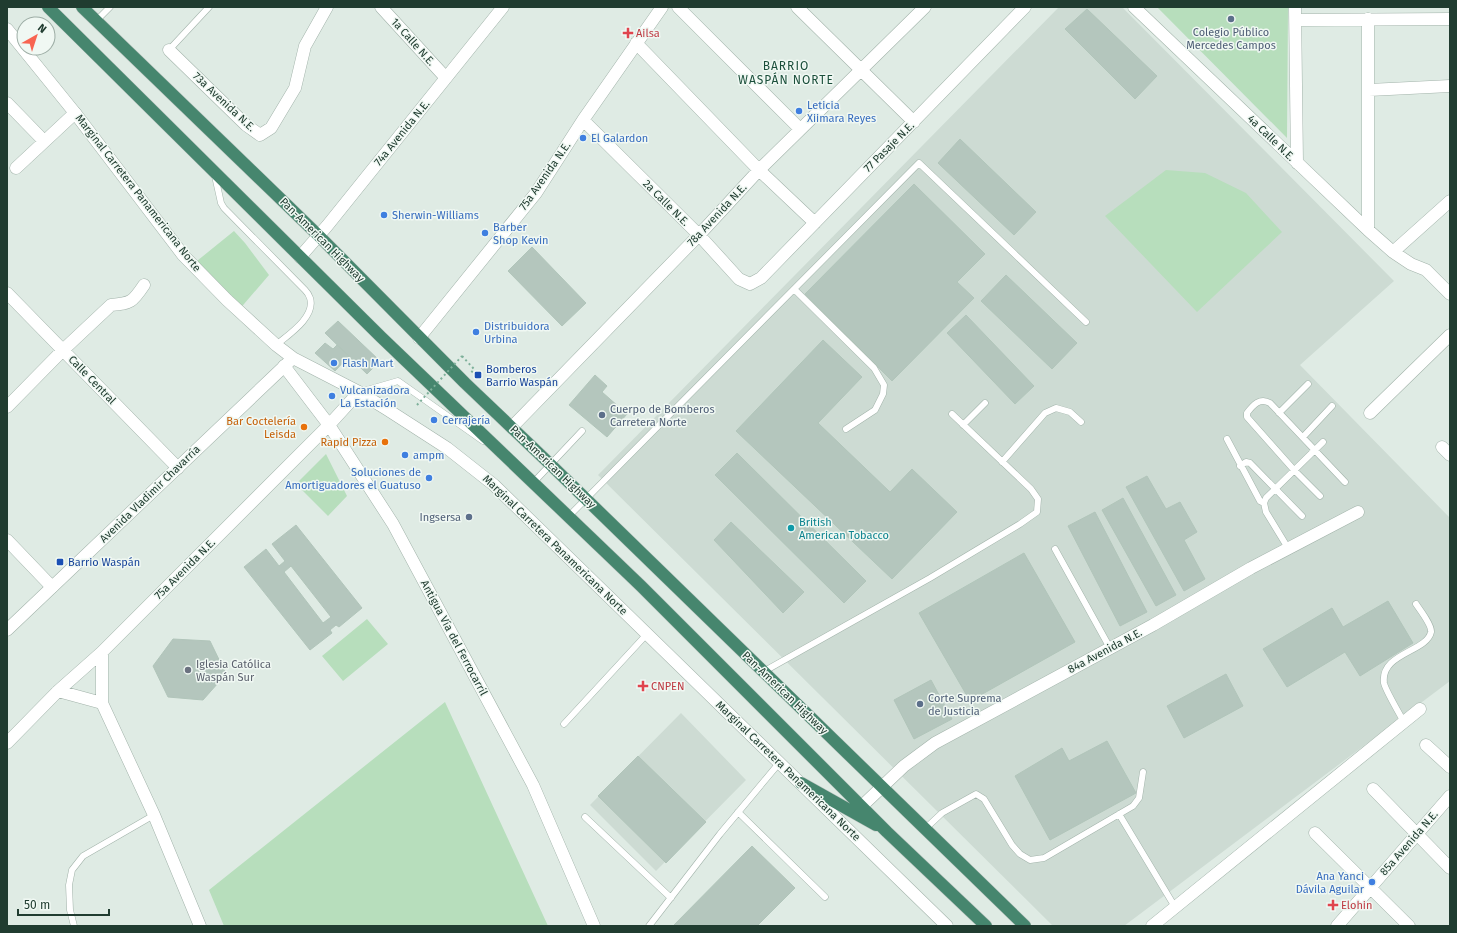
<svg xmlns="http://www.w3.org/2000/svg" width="1457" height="933" viewBox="0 0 1457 933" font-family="'Fira Sans',sans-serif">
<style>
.built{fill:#cddbd3}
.green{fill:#b7debc}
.building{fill:#b4c6bd;stroke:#b1c5ba;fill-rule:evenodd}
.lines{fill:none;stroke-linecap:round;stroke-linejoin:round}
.service-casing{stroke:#a2b3aa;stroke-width:7}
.minor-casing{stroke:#a2b3aa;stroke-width:13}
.tertiary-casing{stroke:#a2b3aa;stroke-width:13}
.trunk-casing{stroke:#c1c8c5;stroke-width:13}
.path{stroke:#7eb09a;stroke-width:2;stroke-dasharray:2 3;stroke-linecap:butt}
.service{stroke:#fff;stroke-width:6}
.minor{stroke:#fff;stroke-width:12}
.tertiary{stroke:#fff;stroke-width:12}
.trunk{stroke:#46866e;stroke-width:12}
.path-bridge{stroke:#7eb09a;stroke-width:2;stroke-dasharray:2 3;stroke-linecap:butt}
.service-dot{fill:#5c6f8a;stroke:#f0f8f3;stroke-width:1.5}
.health-dot{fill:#e0444e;stroke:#f0f8f3;stroke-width:1.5}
.shop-dot{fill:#3f7fe0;stroke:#f0f8f3;stroke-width:1.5}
.transit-dot{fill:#1a4fb4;stroke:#f0f8f3;stroke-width:1.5}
.food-dot{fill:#e8710a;stroke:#f0f8f3;stroke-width:1.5}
.culture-dot{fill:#0f9aa8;stroke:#f0f8f3;stroke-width:1.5}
.worship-dot{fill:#6b7280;stroke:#f0f8f3;stroke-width:1.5}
.labels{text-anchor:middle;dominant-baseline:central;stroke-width:3;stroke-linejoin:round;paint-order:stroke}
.service-label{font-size:11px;fill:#4e5e75;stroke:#f0f8f3;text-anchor:start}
.health-label{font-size:11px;fill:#be3a42;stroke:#f0f8f3;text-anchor:start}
.street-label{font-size:11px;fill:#203c30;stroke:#f0f8f3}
.shop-label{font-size:11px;fill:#366cbe;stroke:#f0f8f3;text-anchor:start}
.transit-label{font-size:11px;fill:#164399;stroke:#f0f8f3;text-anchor:start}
.food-label{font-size:11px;fill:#c56008;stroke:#f0f8f3;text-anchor:end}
.culture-label{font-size:11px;fill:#0d838f;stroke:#f0f8f3;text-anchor:start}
.worship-label{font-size:11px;fill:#5b616d;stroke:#f0f8f3;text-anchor:start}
.neighbourhood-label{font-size:12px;letter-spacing:1px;fill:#1b4f3b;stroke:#f0f8f3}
</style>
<rect width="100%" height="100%" fill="#dfebe4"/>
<path class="built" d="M1059,7h63l272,274 -94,84 150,153v163l-326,245h-71l-455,-451z
M681,713l65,67 -90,91 -66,-66z"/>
<path class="green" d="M1157,7h131l-1,131z
M1166,170l39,3 41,20 36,39 -85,80 -92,-96z
M234,231l11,12 24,32 -31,36 -46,-46z
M326,454l21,42 -19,20 -32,-32z
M367,619l21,25 -45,37 -21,-25z
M445,702l103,224h-324l-15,-36z"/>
<path class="building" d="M1087,9l70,67 -22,23 -70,-70z
M960,139l76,73 -22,23 -76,-72z
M914,184l71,70 -28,28 17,16 -82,83 -87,-87z
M532,247l54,56 -24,23 -54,-55z
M1006,275l71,68 -25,26 -71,-68z
M966,315l68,71 -19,18 -68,-71z
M338,321l42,40 -13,13 -42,-41z
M823,340l39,37 -44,46 72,69 22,-23 45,43 -65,67 -156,-148z
M325,343l8,6 4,-4 12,11 -14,15 -20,-18z
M595,375l12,11 -5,6 25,22 -20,23 -38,-32z
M737,453l129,128 -22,22 -129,-128z
M1147,476l19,33 14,-7 17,30 -13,8 21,39 -21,12 -58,-104z
M1123,498l53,97 -20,11 -54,-96z
M1095,512l52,100 -27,14 -52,-100z
M731,522l73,70 -21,21 -69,-73z
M296,525l66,83 -23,19 -3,-2 -6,5 2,3 -22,17 -66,-83 22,-18 13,17 6,-5 -13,-17zM291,566l40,51 -8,6 -39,-51z
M1024,553l51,89 -105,59 -51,-88z
M1388,601l25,42 -53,33 -15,-24 -58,35 -24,-38 69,-41 11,19z
M173,639l37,2 16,33 -23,26 -35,-3 -15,-31z
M1226,674l17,32 -59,32 -17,-32z
M931,680l21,39 -38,20 -20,-39z
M1107,741l29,52 -86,47 -35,-64 47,-28 7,13z
M638,756l68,66 -40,41 -68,-67z
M752,846l43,42 -38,38h-84z"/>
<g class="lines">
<g class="service-casing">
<path id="service" d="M96,21l14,-14
M169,50l40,-43
M215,176l6,27 3,5 81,82c2,2 4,5 5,8 6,19 -22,37 -34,47
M794,289l80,79 10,17 -1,9 -8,16 -29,19
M360,392l38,-11 85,60
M1279,413l29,-29
M963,425l22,-22
M1303,437l29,-31
M1227,439l33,62 4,2
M1002,462l43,-49 11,-5 14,4 11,10
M1240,466l6,-4 4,1 52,53
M533,483l49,-52
M1320,496l-26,-26 -47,-53v-4c6,-8 13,-16 23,-10l75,79
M568,517l351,-354 167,159
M1288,548l-22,-36 -2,-9 2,-5 57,-56
M1055,549l55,99
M763,672l167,-94 90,-54 17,-12 1,-13 -7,-10 -79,-75
M1404,722c-4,-7 -19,-33 -20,-39 -4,-30 43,-31 47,-51 1,-7 -11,-22 -15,-28
M564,724l83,-90
M738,812l87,85
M1119,814l56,93
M585,817l86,81
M926,828l16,-15 34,-19 8,5 28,46 8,9 10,6 14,-2 89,-52 6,-8 4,-26
M74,926l-4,-16 -1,-25 3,-15 11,-14 71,-41
M649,926l71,-92 60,-72"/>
</g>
<g class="minor-casing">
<path id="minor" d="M381,7l65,71
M678,7l122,122
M797,7l117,115
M1134,7l234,223 25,22 18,12 15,6 24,24
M1295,7l2,156
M1296,20l154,-1
M636,43l123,127 56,53
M169,50l77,75 14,10 11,-7 24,-40 10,-42 22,-39
M1369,90l81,-4
M7,103l37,38
M583,120l116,115 40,44 11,5 11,-6 264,-271
M16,168l59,-55
M1368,230v-211
M1393,252l57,-51
M300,257l27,-31 176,-219
M7,293l171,175
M419,338l117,-145 47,-73 79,-113
M284,366l45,59 64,99 140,261 61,141
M7,407l56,-57 48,-45c20,-2 21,-2 33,-20
M1370,413l80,-78
M512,427l187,-192 60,-65 166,-163
M1442,447l8,8
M7,540l45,47
M102,652v51l52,112 46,111
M58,691l44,12
M7,743l51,-52 44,-39 227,-227 30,-33
M1426,745l24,22
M1373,789l77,79
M862,806l42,-40 31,-23 218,-118 98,-57 107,-56
M1315,833l94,93
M1152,926l268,-217
M1337,926l113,-130"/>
</g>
<g class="tertiary-casing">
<path id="tertiary" d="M7,29l68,84 108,142 44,45 49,45 17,13 66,34 29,18 59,38 47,37 453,441
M7,630l286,-272"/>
</g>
<g class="trunk-casing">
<path id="trunk" d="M48,7l333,330 260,249 246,246 99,94
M82,7l237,229 146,147 86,82 474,461
M801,783l75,42"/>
</g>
<path class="path" d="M462,356l12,13 -3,4"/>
<use href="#service" class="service"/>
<use href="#minor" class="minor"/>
<use href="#tertiary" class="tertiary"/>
<use href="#trunk" class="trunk"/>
<path class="path-bridge" d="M417,405l45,-49"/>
</g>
<g class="service-dot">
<circle cx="1231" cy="19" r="4"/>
<circle cx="602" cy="415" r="4"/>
<circle cx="469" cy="517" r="4"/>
<circle cx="920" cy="704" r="4"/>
</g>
<g class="health-dot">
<path d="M626 27h4v4h4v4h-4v4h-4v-4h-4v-4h4z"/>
<path d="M641 680h4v4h4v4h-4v4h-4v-4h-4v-4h4z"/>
<path d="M1331 899h4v4h4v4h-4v4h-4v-4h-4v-4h4z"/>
</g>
<g class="shop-dot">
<circle cx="799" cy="111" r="4"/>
<circle cx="583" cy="138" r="4"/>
<circle cx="384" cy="215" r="4"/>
<circle cx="485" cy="233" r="4"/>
<circle cx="476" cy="332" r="4"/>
<circle cx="334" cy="363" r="4"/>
<circle cx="332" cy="396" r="4"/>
<circle cx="434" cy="420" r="4"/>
<circle cx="405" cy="455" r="4"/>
<circle cx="429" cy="478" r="4"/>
<circle cx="1372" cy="882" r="4"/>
</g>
<g class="transit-dot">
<rect x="474" y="371" width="8" height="8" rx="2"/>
<rect x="56" y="558" width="8" height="8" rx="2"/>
</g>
<g class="food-dot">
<circle cx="304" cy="427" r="4"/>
<circle cx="385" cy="442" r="4"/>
</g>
<circle class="culture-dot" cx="791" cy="528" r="4"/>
<circle class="worship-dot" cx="188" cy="670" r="4"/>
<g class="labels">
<g class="service-label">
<text x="1231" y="32" text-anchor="middle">Colegio Público<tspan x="1231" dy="13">Mercedes Campos</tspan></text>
<text x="610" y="409">Cuerpo de Bomberos<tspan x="610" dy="13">Carretera Norte</tspan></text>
<text x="461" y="517" text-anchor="end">Ingsersa</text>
<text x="928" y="698">Corte Suprema<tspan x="928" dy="13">de Justicia</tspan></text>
</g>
<g class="health-label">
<text x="636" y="33">Ailsa</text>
<text x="651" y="686">CNPEN</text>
<text x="1341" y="905">Elohin</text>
</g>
<g class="street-label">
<text transform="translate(413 42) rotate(48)">1a Calle N.E.</text>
<text transform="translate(224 102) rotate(43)">73a Avenida N.E.</text>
<text transform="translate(402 133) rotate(-51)">74a Avenida N.E.</text>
<text transform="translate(1271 138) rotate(44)">4a Calle N.E.</text>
<text transform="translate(889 147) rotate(-45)">77 Pasaje N.E.</text>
<text transform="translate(545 176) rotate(-55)">75a Avenida N.E.</text>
<text transform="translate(138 193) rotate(52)">Marginal Carretera Panamericana Norte</text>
<text transform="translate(666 203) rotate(45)">2a Calle N.E.</text>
<text transform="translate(717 215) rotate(-47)">78a Avenida N.E.</text>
<text transform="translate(322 240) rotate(45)">Pan-American Highway</text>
<text transform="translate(92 380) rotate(46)">Calle Central</text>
<text transform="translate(553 467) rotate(44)">Pan-American Highway</text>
<text transform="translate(150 494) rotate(-44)">Avenida Vladimir Chavarría</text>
<text transform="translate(555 545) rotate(44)">Marginal Carretera Panamericana Norte</text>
<text transform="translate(185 569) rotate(-45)">75a Avenida N.E.</text>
<text transform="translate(454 638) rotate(62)">Antigua Vía del Ferrocarril</text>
<text transform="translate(1105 651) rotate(-28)">84a Avenida N.E.</text>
<text transform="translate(785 693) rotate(44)">Pan-American Highway</text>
<text transform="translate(788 771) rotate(44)">Marginal Carretera Panamericana Norte</text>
<text transform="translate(1409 843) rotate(-49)">85a Avenida N.E.</text>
</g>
<g class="shop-label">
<text x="807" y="105">Leticia<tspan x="807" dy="13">Xiimara Reyes</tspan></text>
<text x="591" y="138">El Galardon</text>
<text x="392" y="215">Sherwin-Williams</text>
<text x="493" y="227">Barber<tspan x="493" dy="13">Shop Kevin</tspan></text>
<text x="484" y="326">Distribuidora<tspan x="484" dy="13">Urbina</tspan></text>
<text x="342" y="363">Flash Mart</text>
<text x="340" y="390">Vulcanizadora<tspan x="340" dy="13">La Estación</tspan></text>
<text x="442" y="420">Cerrajería</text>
<text x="413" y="455">ampm</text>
<text x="421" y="472" text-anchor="end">Soluciones de<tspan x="421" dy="13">Amortiguadores el Guatuso</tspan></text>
<text x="1364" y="876" text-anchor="end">Ana Yanci<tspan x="1364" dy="13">Dávila Aguilar</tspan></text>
</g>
<g class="transit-label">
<text x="486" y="369">Bomberos<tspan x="486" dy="13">Barrio Waspán</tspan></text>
<text x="68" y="562">Barrio Waspán</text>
</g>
<g class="food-label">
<text x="296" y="421">Bar Coctelería<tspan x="296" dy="13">Leisda</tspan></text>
<text x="377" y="442">Rapid Pizza</text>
</g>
<g class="culture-label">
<text x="799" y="522">British<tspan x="799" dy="13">American Tobacco</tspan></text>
</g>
<g class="worship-label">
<text x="196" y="664">Iglesia Católica<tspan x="196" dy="13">Waspán Sur</tspan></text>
</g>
<g class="neighbourhood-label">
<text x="786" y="66">BARRIO<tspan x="786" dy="14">WASPÁN NORTE</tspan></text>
</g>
</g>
<rect width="1457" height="933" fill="none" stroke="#203c30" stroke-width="16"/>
<g transform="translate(36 36) rotate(39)"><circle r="19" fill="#f0f8f3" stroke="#9dada5"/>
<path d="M0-3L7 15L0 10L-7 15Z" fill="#f86451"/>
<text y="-6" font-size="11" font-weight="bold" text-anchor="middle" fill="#203c30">N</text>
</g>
<path d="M18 909v6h91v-6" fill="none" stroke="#203c30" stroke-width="2"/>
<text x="24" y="909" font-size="12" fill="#203c30" stroke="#f0f8f3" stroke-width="3" paint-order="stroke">50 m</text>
</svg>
